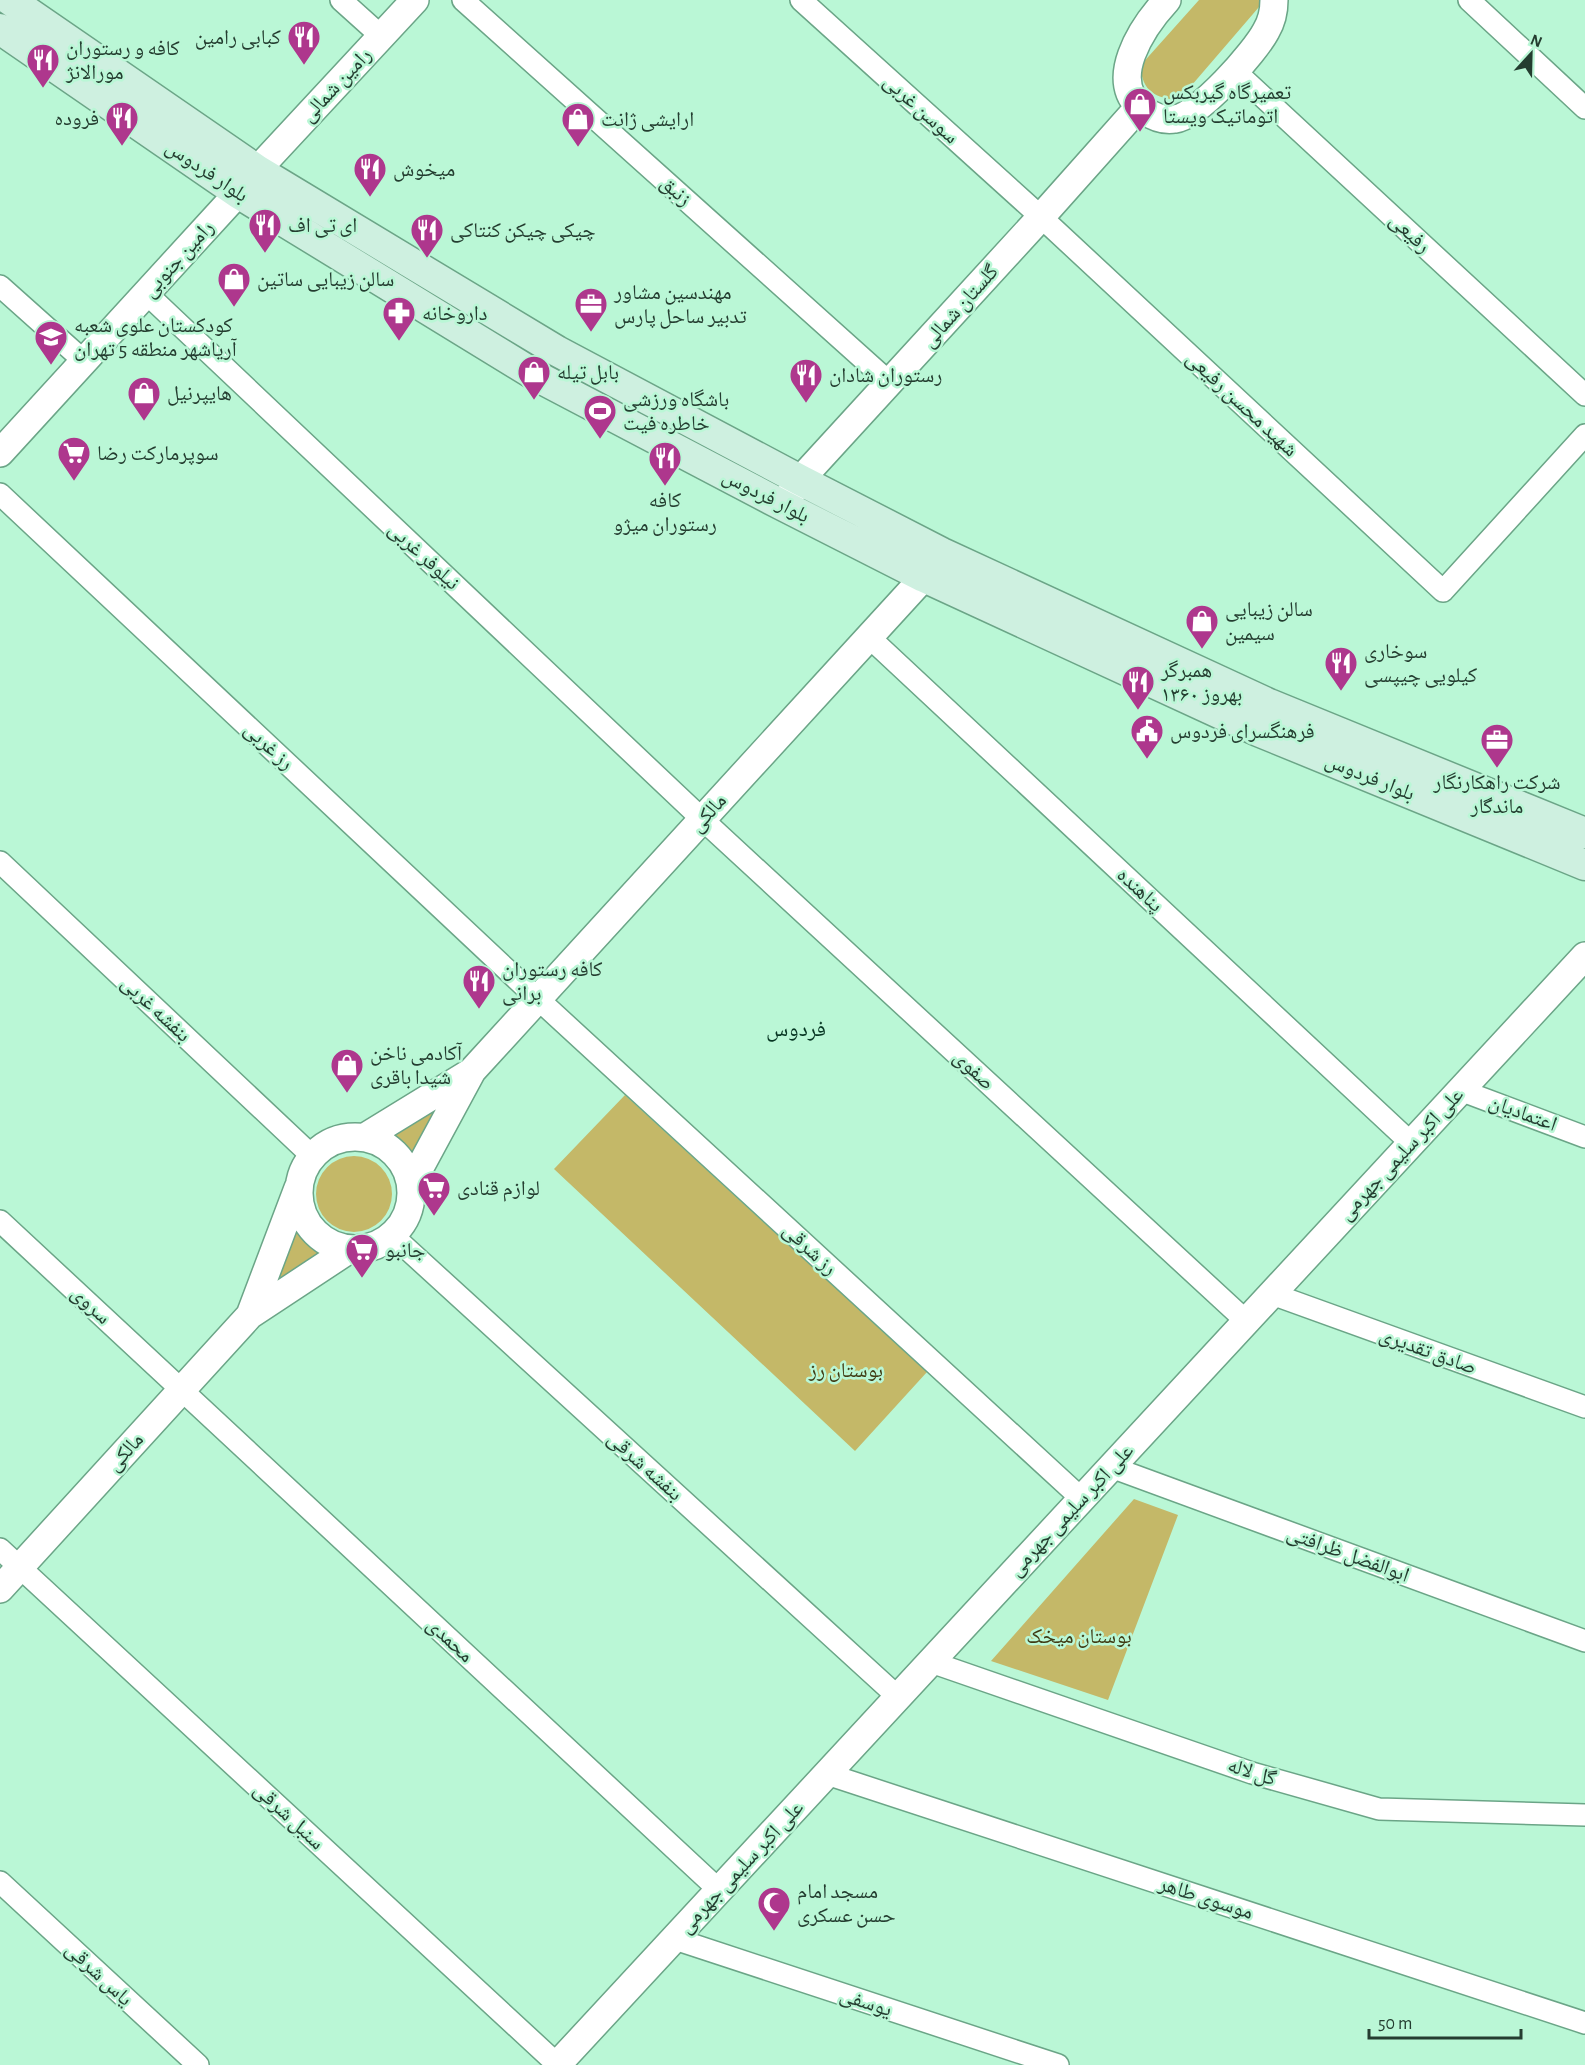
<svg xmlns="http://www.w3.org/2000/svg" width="1585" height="2065" viewBox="0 0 1585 2065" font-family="'Alegreya Sans','Noto Naskh Arabic',sans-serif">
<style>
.green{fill:#c4b868}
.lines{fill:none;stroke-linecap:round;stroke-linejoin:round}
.minor-casing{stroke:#6ba587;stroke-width:24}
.tertiary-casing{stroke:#6ba587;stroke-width:30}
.secondary-casing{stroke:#6ba587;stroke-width:33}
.minor{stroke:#fff;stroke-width:21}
.tertiary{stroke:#fff;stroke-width:27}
.secondary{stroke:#cef0e0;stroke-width:30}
.labels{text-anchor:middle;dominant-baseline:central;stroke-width:5;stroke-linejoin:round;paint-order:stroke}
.poi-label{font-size:21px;fill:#243d30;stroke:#baf7d6;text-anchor:start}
.street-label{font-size:21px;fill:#243d30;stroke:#baf7d6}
.park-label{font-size:21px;fill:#3f3a13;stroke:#baf7d6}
.neighbourhood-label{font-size:22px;fill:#073623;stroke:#baf7d6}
</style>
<rect width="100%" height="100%" fill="#baf7d6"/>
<path class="green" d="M1199,0h61l-1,7 -80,93c-24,-2 -36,-8 -39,-34z
M625,1095l302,277 -72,79 -301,-282z
M446,1097l-34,57 -23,-20z
M316 1194a38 38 0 1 1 76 0a38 38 0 1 1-76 0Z
M293,1230l30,25 -58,40z
M1134,1499l44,16 -70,185 -117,-39z"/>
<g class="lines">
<g class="minor-casing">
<path id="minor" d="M341,0l40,36
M463,0l427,383
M801,0l240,217 402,374 142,-156
M1469,0l116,108
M1235,71l350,324
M0,286l84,75
M146,293l556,526 544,502
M0,494l538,505 544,500
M869,637l542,506
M0,862l312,294
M1460,1090l125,47
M0,1221l719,669
M393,1236l505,461
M1272,1294l313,113
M1111,1467l474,174
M0,1549l558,516
M931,1662l321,111 127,36 206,6
M827,1774l758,249
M0,1882l198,183
M675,1939l383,126"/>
</g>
<g class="tertiary-casing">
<path id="tertiary" d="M1167,0c-24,26 -63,83 -22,111 9,6 19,10 30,8 24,-3 80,-67 91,-88 6,-10 8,-20 8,-31
M257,170l158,-170
M0,453l238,-260
M789,496l11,-16 241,-263 98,-110
M299 1193a56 56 0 1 1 112 0a56 56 0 1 1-112 0Z
M365,1137l106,-65
M411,1184l61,-113 452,-494 12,-16
M250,1315l48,-127
M0,1589l250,-274 100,-66
M557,2065l1028,-1109"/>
</g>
<g class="secondary-casing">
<path id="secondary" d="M10,0l247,170 300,181 243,129 142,73 327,151 316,129
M0,29l238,164 302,185 242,127 142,72 334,154 327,134"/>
</g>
<use href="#minor" class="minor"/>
<use href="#tertiary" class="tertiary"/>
<use href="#secondary" class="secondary"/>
</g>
<defs>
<g id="restaurant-pin" transform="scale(1.725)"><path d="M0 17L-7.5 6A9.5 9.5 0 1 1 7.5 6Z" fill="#ae378d" stroke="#baf7d6"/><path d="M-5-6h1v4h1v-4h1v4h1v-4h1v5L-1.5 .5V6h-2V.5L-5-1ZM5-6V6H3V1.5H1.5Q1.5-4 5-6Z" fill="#fff"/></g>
<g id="shop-pin" transform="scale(1.725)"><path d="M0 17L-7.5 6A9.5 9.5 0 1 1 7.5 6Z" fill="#ae378d" stroke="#baf7d6"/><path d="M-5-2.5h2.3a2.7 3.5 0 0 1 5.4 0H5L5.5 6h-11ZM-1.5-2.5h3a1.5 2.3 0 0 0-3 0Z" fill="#fff"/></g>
<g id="office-pin" transform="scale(1.725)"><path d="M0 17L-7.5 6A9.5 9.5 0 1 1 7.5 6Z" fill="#ae378d" stroke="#baf7d6"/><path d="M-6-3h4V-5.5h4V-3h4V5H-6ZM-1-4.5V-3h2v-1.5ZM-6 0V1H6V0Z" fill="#fff"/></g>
<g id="pharmacy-pin" transform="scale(1.725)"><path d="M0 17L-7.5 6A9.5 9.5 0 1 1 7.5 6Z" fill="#ae378d" stroke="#baf7d6"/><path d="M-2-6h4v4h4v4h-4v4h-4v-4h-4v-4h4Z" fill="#fff"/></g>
<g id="school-pin" transform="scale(1.725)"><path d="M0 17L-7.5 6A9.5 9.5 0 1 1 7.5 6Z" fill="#ae378d" stroke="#baf7d6"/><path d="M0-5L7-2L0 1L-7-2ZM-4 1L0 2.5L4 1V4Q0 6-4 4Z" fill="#fff"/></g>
<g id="stadium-pin" transform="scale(1.725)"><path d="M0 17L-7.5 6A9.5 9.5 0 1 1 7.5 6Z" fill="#ae378d" stroke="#baf7d6"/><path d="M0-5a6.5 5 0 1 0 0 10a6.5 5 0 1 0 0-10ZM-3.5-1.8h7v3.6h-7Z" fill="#fff"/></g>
<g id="supermarket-pin" transform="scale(1.725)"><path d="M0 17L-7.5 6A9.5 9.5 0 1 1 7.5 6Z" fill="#ae378d" stroke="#baf7d6"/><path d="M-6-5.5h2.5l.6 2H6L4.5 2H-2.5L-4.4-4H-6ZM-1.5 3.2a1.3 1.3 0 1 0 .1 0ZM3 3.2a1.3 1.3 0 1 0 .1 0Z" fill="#fff"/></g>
<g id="civic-pin" transform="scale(1.725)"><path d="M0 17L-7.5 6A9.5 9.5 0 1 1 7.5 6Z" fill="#ae378d" stroke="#baf7d6"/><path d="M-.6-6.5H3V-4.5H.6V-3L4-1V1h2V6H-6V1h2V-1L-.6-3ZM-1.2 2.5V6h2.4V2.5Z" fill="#fff"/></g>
<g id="mosque-pin" transform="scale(1.725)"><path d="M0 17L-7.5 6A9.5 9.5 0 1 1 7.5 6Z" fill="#ae378d" stroke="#baf7d6"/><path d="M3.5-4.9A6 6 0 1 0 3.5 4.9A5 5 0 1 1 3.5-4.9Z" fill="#fff"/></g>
</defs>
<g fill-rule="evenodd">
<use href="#restaurant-pin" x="304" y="37"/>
<use href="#restaurant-pin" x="43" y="60"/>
<use href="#shop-pin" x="1140" y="104"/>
<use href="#restaurant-pin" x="122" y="118"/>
<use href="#shop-pin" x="578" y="119"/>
<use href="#restaurant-pin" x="370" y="169"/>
<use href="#restaurant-pin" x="265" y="225"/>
<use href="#restaurant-pin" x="427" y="230"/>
<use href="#shop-pin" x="234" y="279"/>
<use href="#office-pin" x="591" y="304"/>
<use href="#pharmacy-pin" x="399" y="313"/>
<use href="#school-pin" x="51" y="337"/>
<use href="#shop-pin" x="534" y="372"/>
<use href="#restaurant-pin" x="806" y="375"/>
<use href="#shop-pin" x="144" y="393"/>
<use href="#stadium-pin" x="600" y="411"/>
<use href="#supermarket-pin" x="74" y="453"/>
<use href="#restaurant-pin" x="665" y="458"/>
<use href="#shop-pin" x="1202" y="621"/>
<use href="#restaurant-pin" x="1341" y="663"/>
<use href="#restaurant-pin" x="1138" y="682"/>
<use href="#civic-pin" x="1147" y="731"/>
<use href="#office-pin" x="1497" y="740"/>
<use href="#restaurant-pin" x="479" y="981"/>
<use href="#shop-pin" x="347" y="1065"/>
<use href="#supermarket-pin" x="434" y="1188"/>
<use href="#supermarket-pin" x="362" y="1250"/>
<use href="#mosque-pin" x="774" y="1903"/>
</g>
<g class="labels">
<g class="poi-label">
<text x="281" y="37" text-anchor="end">کبابى رامین</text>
<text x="66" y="48">کافه و رستوران<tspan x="66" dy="24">مورالانژ</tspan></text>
<text x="1163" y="92">تعمیرگاه گیربکس<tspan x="1163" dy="24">اتوماتیک ویستا</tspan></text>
<text x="99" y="118" text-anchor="end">فروده</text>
<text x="601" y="119">ارایشی ژانت</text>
<text x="393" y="169">میخوش</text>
<text x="288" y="225">ای تی اف</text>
<text x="450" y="230">چیکی چیکن کنتاکی</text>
<text x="257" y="279">سالن زیبایی ساتین</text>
<text x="614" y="292">مهندسین مشاور<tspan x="614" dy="24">تدبیر ساحل پارس</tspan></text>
<text x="422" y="313">داروخانه</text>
<text x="74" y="325">کودکستان علوی شعبه<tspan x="74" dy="24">آریاشهر منطقه 5 تهران</tspan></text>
<text x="557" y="372">بابل تیله</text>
<text x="829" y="375">رستوران شادان</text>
<text x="167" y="393">هایپرنیل</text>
<text x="623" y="399">باشگاه ورزشی<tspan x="623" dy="24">خاطره فیت</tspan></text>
<text x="97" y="453">سوپرمارکت رضا</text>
<text x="665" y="500" text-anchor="middle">کافه<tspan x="665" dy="24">رستوران ميژو</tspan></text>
<text x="1225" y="609">سالن زیبایی<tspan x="1225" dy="24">سیمین</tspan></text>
<text x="1364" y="651">سوخاری<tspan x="1364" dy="24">كيلويی چيپسی</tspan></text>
<text x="1161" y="670">همبرگر<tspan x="1161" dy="24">بهروز ۱۳۶۰</tspan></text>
<text x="1170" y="731">فرهنگسرای فردوس</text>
<text x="1497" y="782" text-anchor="middle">شرکت راهکارنگار<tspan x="1497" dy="24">ماندگار</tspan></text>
<text x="502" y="969">كافه رستوران<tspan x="502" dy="24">برانى</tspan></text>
<text x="370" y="1053">آکادمی ناخن<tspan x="370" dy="24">شیدا باقری</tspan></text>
<text x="457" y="1188">لوازم قنادی</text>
<text x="385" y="1250">جانبو</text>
<text x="797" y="1891">مسجد امام<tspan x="797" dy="24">حسن عسکری</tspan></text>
</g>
<g class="street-label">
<text transform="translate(336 85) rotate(-47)">رامین شمالی</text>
<text transform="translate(921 109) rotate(42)">سوسن غربی</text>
<text transform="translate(207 171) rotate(34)">بلوار فردوس</text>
<text transform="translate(676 191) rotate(42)">زنبق</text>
<text transform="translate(1410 233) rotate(43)">رفیعی</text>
<text transform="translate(178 259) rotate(-48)">رامین جنوبی</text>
<text transform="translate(960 306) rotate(-48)">گلستان شمالی</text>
<text transform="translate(1242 404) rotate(43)">شهید محسن رفیعی</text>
<text transform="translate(766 496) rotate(27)">بلوار فردوس</text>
<text transform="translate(424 556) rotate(43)">نیلوفر غربی</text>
<text transform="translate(269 746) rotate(43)">رز غربی</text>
<text transform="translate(1370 777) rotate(22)">بلوار فردوس</text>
<text transform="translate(708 813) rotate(-48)">مالکی</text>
<text transform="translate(1140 890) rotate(43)">پناهنده</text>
<text transform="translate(156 1009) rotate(43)">بنفشه غربی</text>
<text transform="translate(974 1070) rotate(43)">صفوی</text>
<text transform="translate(1523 1113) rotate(20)">اعتمادیان</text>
<text transform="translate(1401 1154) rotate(-47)">علی اکبر سلیمی جهرمی</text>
<text transform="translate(810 1249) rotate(43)">رز شرقی</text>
<text transform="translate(91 1305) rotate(43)">سروی</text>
<text transform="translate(1428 1351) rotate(20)">صادق تقدیری</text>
<text transform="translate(125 1452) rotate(-48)">مالکی</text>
<text transform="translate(645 1466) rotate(42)">بنفشه شرقی</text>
<text transform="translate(1071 1510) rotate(-47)">علی اکبر سلیمی جهرمی</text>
<text transform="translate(1348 1554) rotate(20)">ابوالفضل ظرافتی</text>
<text transform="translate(450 1640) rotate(43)">محمدی</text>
<text transform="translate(1252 1772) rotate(18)">گل لاله</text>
<text transform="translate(289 1816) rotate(43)">سنبل شرقی</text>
<text transform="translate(741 1867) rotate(-47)">علی اکبر سلیمی جهرمی</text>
<text transform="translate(1206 1898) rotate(18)">موسوی طاهر</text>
<text transform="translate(99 1974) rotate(43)">یاس شرقی</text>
<text transform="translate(866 2002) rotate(18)">یوسفی</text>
</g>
<g class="park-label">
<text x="846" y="1370">بوستان رز</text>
<text x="1079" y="1636">بوستان میخک</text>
</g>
<g class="neighbourhood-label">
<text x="796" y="1029">فردوس</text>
</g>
</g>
<g transform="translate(1531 54) rotate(22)" stroke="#baf7d6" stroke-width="4.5" paint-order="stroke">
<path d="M0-4.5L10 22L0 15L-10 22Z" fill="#243d30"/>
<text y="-9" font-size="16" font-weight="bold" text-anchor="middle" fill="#243d30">N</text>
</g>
<path d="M1369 2029v9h152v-9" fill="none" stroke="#243d30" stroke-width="3"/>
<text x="1378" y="2029" font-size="18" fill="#243d30" stroke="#baf7d6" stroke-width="4.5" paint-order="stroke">50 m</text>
</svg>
